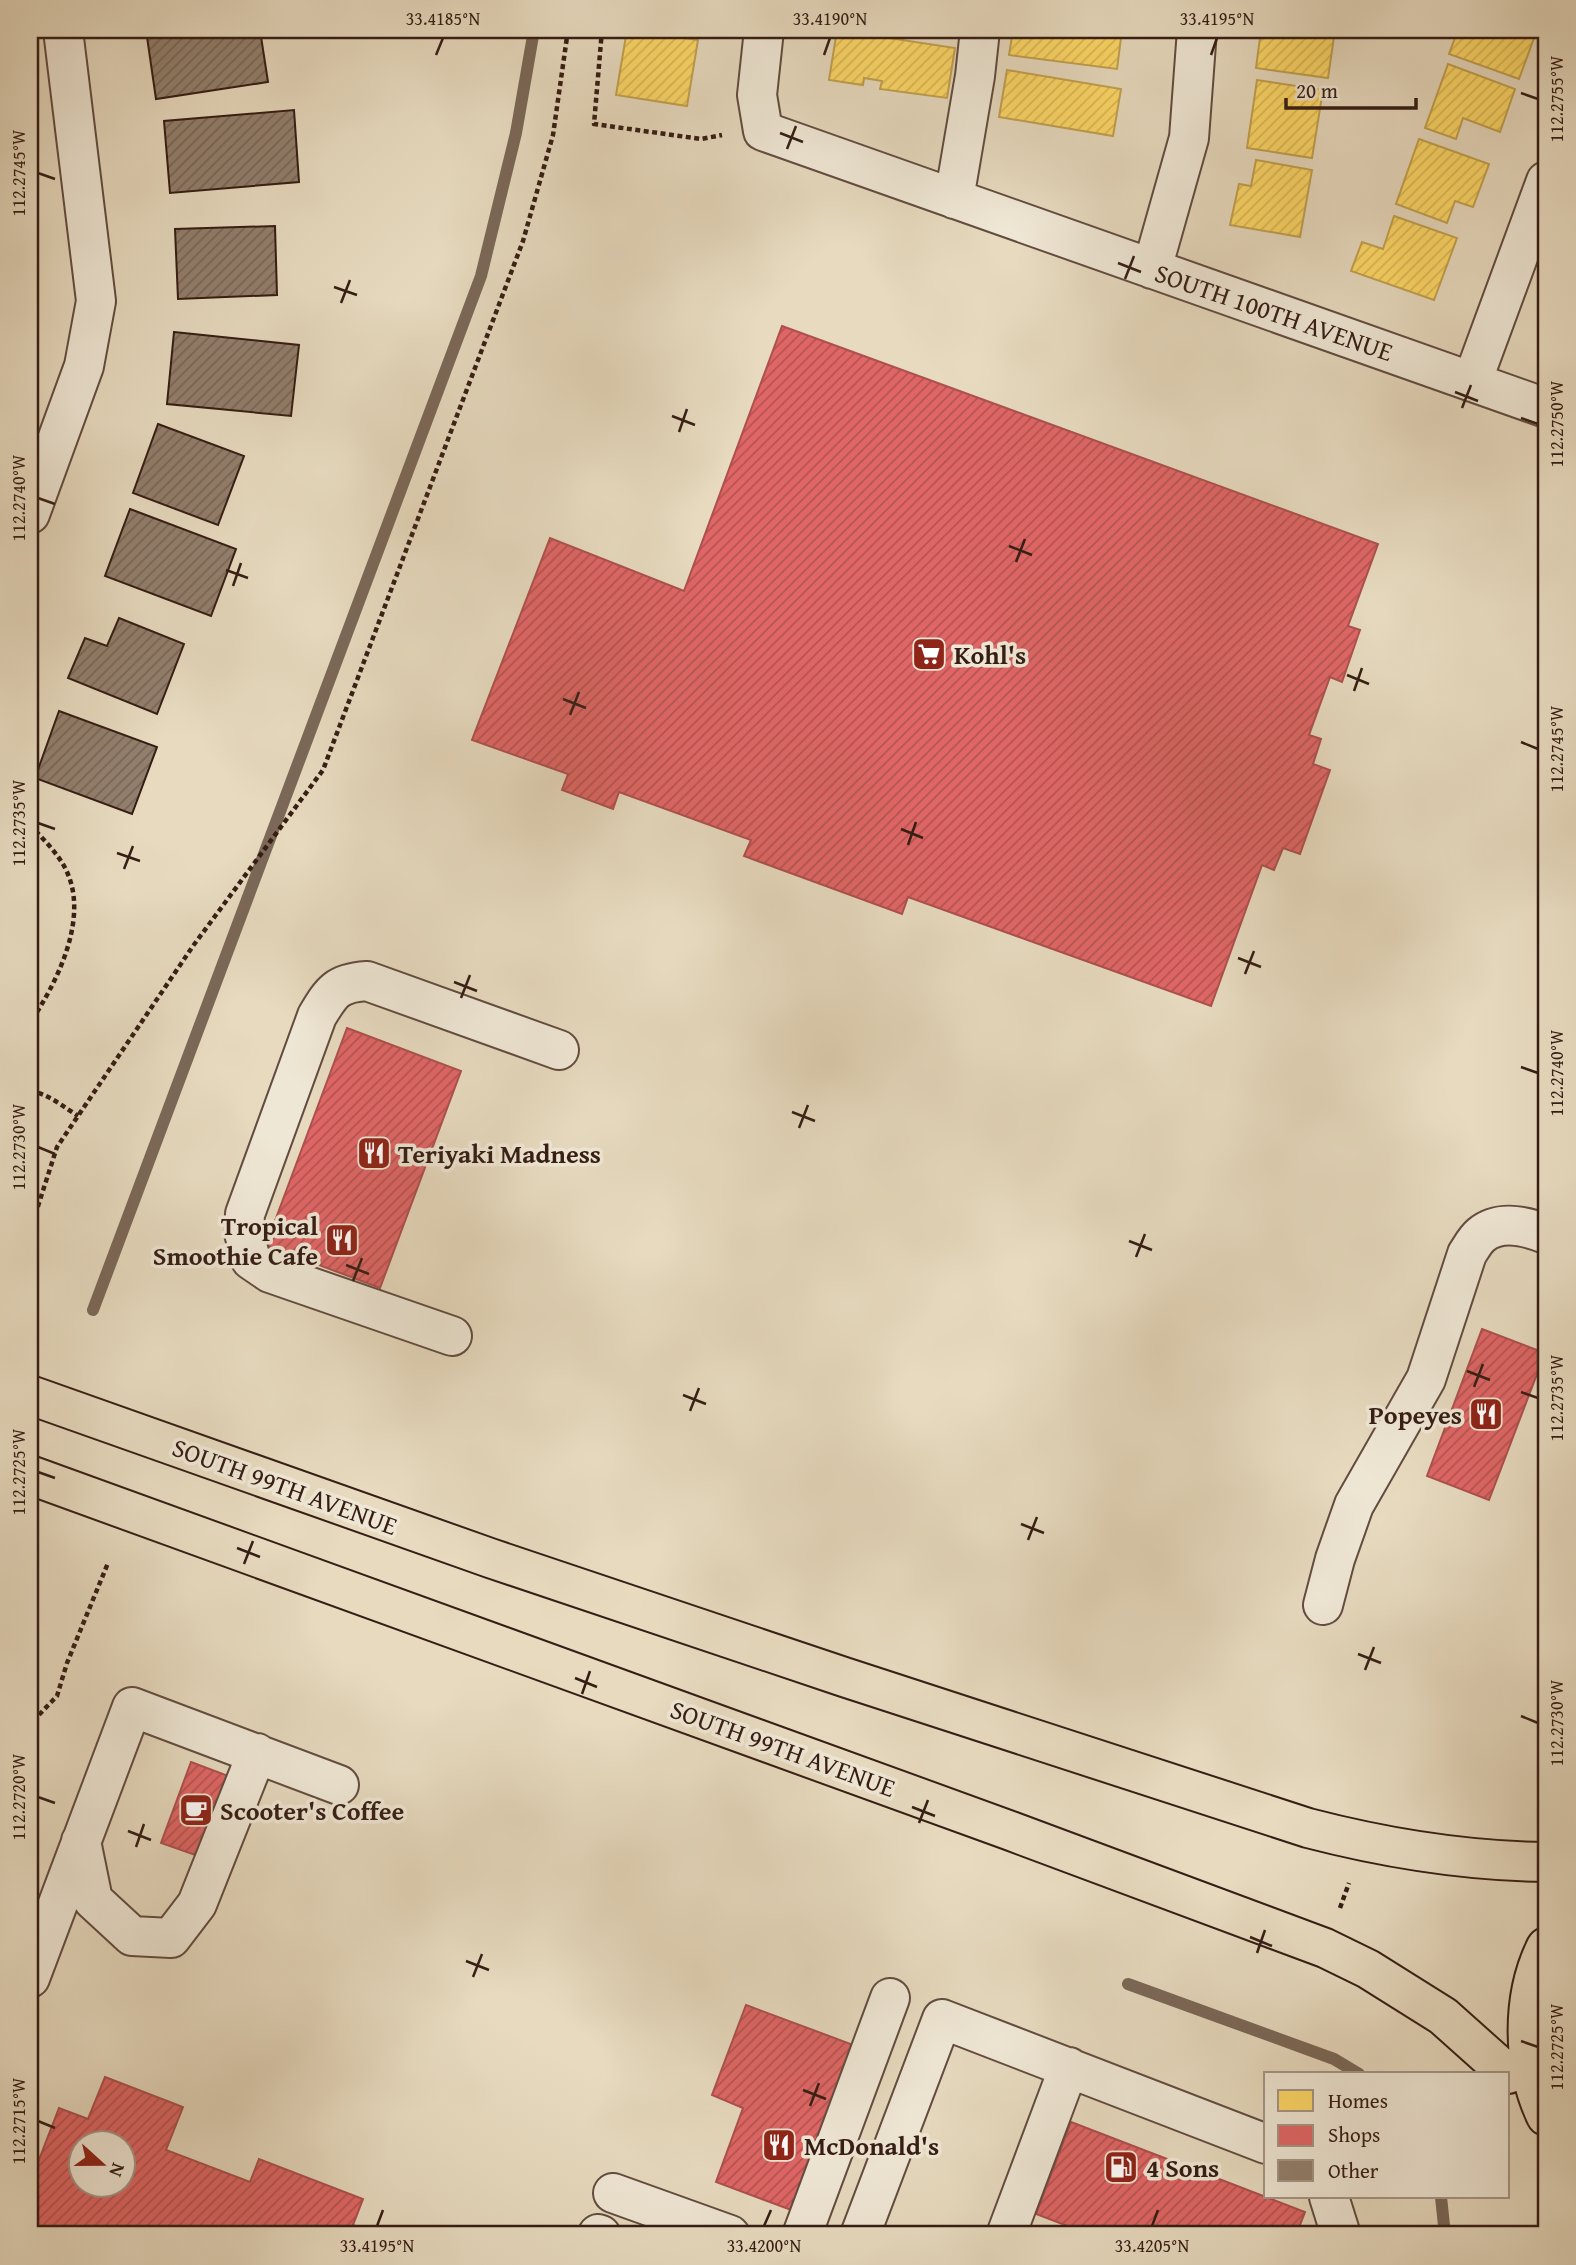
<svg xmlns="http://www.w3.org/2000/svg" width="1576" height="2265" viewBox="0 0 1576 2265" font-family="'Gentium Book Plus',serif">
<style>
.homes{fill:url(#homes-hatch);stroke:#c2a14e;stroke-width:2}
.shops{fill:url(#shops-hatch);stroke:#ad504e;stroke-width:2;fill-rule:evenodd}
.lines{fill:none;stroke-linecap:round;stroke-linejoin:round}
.stream{stroke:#7b6858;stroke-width:12}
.building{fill:url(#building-hatch);stroke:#351d15;stroke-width:2}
.minor-casing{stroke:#624c40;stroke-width:42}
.major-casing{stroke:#351d15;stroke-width:42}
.path{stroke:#351d15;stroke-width:4.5;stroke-dasharray:5 3.5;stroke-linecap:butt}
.minor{stroke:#efe7d5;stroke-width:38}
.major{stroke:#e7dabf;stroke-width:38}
.ticks{fill:none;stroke:#351d15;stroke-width:2.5}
.labels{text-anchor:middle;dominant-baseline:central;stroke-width:7;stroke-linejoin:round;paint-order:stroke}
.street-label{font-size:26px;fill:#351d15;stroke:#efe7d5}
.poi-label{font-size:26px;font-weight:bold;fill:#351d15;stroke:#efe7d5;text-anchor:start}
.neatline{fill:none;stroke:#351d15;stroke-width:2.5}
.ticks-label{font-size:18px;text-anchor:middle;fill:#351d15}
</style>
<defs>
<pattern id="homes-hatch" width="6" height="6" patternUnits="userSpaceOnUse" patternTransform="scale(1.75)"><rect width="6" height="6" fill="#ffd966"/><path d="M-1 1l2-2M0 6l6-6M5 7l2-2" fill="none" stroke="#dbba58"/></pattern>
<pattern id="shops-hatch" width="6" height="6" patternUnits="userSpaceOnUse" patternTransform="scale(1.75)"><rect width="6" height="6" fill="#e06666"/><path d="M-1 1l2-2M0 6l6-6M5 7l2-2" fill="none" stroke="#b65353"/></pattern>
<pattern id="building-hatch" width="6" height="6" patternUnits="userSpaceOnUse" patternTransform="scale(1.75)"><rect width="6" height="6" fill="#927f6d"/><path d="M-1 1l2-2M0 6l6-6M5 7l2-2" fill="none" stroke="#786758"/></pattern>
</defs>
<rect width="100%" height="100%" fill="#e7dabf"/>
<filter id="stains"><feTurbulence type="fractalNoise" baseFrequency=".00286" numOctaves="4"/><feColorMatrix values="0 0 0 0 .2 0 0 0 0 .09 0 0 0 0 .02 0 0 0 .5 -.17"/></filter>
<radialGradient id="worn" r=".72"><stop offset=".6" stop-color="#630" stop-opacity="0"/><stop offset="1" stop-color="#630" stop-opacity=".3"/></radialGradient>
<path class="homes" d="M627,30l71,10 -11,66 -71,-11z
M837,30l118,18 -8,50 -67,-9 2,-8 -18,-3 -1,7 -34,-5z
M1013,30h109l-5,39 -108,-14z
M1261,30h74l-7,48 -72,-10z
M1458,30h79l-18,49 -70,-25z
M1448,64l67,25 -15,43 -37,-14 -7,21 -31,-11z
M1007,70l114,19 -8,47 -114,-19z
M1257,80l66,10 -11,68 -65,-10z
M1419,139l70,25 -16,43 -18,-6 -8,22 -51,-19z
M1256,160l56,10 -12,67 -70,-12 9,-41 12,2z
M1394,216l63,22 -23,62 -83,-29 11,-29 21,7z"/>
<path class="shops" d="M782,326l596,218 -30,82 12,4 -18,52 -12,-5 -21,58 12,4 -8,25 17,6 -30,84 -17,-6 -9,22 -12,-5 -51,141 -303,-109 -6,17 -158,-58 7,-16 -132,-48 -6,17 -51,-19 6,-16 -96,-34 78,-202 134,53z
M347,1028l114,43 -81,217 -114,-43z
M1482,1329l63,24 -56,147 -62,-24z
M191,1762l40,15 -30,80 -40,-14z
M746,2005l118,44 -62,165 -86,-32 27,-74 -31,-13z
M105,2077l78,30 -17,43 84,32 9,-23 104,40 -10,26 28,10h-351v-52l29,-75 29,11zM80,2142h42v42h-42z
M1071,2122l234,90 -9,23h-205l-55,-21z"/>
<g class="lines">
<path class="stream" d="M93,1310l388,-1034 35,-143 18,-103
M1128,1984l206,75 25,15
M1441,2197l4,38"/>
</g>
<path class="building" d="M146,30h114l8,52 -112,17z
M294,110l5,72 -129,11 -6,-72z
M275,226l2,69 -99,4 -3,-70z
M174,332l125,13 -8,71 -124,-12z
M158,424l86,32 -26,69 -85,-32z
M130,509l106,40 -25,67 -106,-40z
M119,618l65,26 -27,70 -89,-36 17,-40 22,8z
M59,711l98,36 -25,67 -97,-36z"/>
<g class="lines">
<g class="minor-casing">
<path id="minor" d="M764,30l-7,65 6,36 783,277
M954,199l21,-123 5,-46
M1152,269l37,-131 8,-108
M1472,382l74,-201
M30,514l54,-148 12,-65 -33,-271
M452,1336l-182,-63 -19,-13 -7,-27 1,-19 72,-198c15,-25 20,-33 50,-35l192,69
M1323,1605l12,-46 19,-54 72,-126 41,-125c4,-6 8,-14 14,-19 18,-15 45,-9 65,-1
M81,1841l12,59 39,36 39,2 26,-34 60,-151
M30,1978l102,-271 207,78
M613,2193l117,42
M1329,2197l12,38
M598,2234l3,1
M802,2235l88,-237
M860,2235l82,-216 324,125
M1006,2235l63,-168"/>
</g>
<g class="major-casing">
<path id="major" d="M30,1395l460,163 354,119 464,151c77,20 158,33 238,34
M30,1475l981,356 314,117 43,21 75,47 65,58
M1546,1947c-25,50 -24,119 0,169"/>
</g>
<path class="path" d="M602,30l-8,94 107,15 21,-4
M30,825c13,14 29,29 37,47 22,48 -11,112 -37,151
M30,1064l7,28
M30,1091c17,2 34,16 48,25
M30,1231l27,-84 136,-201 130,-176 200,-529 30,-106 15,-105
M30,1729l5,-10 22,-23 10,-33 41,-100
M1340,1908l9,-25"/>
<use href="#minor" class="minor"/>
<use href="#major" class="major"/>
</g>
<path class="ticks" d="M436,55l7,-17M824,55l6,-17M1211,55l6,-17M1521,93l17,6M780,133l23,9M787,149l9,-23M38,173l17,6M1118,263l23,9M1125,279l9,-23M334,287l23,8M341,303l9,-23M1455,392l23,9M1462,408l9,-23M672,416l23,9M1521,418l17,6M679,432l8,-23M38,498l17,6M1009,546l23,9M1016,562l9,-23M226,570l22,8M233,586l8,-23M1347,675l22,9M1354,691l8,-23M563,699l23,9M570,715l9,-23M1521,742l17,7M38,823l17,6M901,829l22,9M908,845l8,-23M117,853l23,8M124,869l9,-23M1238,958l23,9M1245,974l9,-23M454,982l23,9M461,998l9,-23M1521,1067l17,6M792,1112l23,9M799,1128l9,-23M38,1147l17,7M1129,1241l23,9M1136,1257l9,-23M346,1265l23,9M353,1281l9,-23M1467,1371l23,9M1474,1387l9,-23M1521,1392l17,6M683,1395l23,9M690,1411l9,-23M38,1472l17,6M1021,1524l23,9M1028,1540l9,-23M237,1548l23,9M244,1564l9,-23M1358,1654l23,9M1365,1670l9,-23M575,1678l22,9M582,1694l8,-23M1521,1716l17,7M38,1797l17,6M912,1807l23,9M919,1823l9,-23M128,1831l23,9M136,1847l8,-23M1250,1937l22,9M1257,1953l8,-23M466,1961l23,9M473,1977l9,-23M1521,2041l17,6M803,2090l23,9M810,2106l9,-23M38,2121l17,7M377,2226l6,-16M764,2226l7,-16M1152,2226l6,-16"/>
<defs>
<g id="supermarket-square" transform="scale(1.75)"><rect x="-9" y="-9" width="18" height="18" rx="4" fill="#8f2418" stroke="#efe7d5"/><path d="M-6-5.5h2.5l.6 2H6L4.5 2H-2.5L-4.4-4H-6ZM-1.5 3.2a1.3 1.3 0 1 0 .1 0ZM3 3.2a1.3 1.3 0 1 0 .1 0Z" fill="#fff"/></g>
<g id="restaurant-square" transform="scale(1.75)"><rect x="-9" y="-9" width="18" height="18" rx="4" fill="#8f2418" stroke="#efe7d5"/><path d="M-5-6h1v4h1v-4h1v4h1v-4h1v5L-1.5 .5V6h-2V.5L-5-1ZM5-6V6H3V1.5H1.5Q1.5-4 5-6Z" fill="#fff"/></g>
<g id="cafe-square" transform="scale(1.75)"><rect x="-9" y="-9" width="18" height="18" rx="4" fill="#8f2418" stroke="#efe7d5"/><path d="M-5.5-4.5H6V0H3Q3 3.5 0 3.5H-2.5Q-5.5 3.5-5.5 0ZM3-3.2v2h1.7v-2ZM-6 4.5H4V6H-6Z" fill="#fff"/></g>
<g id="fuel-square" transform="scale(1.75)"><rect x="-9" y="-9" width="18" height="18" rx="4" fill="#8f2418" stroke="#efe7d5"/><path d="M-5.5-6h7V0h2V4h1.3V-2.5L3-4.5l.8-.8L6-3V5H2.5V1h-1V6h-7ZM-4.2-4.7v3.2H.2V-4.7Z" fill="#fff"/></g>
</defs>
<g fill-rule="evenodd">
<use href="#supermarket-square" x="929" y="654"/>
<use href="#restaurant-square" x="374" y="1153"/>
<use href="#restaurant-square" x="342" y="1240"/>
<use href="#restaurant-square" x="1486" y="1414"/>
<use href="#cafe-square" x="196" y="1810"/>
<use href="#restaurant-square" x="779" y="2145"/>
<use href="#fuel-square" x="1121" y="2167"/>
</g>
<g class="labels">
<g class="street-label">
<text transform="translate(1274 312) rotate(19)">SOUTH 100TH AVENUE</text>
<text transform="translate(285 1486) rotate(20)">SOUTH 99TH AVENUE</text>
<text transform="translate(783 1748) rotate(20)">SOUTH 99TH AVENUE</text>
</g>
<g class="poi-label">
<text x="954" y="654">Kohl's</text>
<text x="398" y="1153">Teriyaki Madness</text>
<text x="318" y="1225" text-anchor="end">Tropical<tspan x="318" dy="30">Smoothie Cafe</tspan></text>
<text x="1462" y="1414" text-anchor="end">Popeyes</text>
<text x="220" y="1810">Scooter's Coffee</text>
<text x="804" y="2145">McDonald's</text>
<text x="1146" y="2167">4 Sons</text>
</g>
</g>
<rect width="1576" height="2265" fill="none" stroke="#e7dabf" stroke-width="77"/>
<rect x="1264" y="2072" width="245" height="126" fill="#efe7d5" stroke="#a59688" stroke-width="2"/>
<rect x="1278" y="2090" width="35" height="21" fill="#ffd966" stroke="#a59688" stroke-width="2"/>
<text x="1328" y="2108" font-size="21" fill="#351d15">Homes</text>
<rect x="1278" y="2125" width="35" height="21" fill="#e06666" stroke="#a59688" stroke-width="2"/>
<text x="1328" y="2142" font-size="21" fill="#351d15">Shops</text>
<rect x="1278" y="2160" width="35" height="21" fill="#927f6d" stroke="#a59688" stroke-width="2"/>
<text x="1328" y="2178" font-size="21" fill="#351d15">Other</text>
<g transform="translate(102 2164) rotate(111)"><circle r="33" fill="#efe7d5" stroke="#a59688" stroke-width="2"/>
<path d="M0-5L12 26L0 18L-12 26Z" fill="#8f2418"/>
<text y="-10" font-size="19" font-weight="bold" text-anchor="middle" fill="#351d15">N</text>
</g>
<path d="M1286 98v10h130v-10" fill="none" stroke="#351d15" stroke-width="3.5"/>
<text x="1296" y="98" font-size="21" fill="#351d15" stroke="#efe7d5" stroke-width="5" paint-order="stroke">20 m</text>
<rect x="38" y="38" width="1500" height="2188" class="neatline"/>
<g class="ticks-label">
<text x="443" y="25">33.4185°N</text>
<text x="830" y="25">33.4190°N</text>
<text x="1217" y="25">33.4195°N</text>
<text transform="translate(1557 99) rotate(-90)" y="6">112.2755°W</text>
<text transform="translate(19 173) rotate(-90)" y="6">112.2745°W</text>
<text transform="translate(1557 424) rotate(-90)" y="6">112.2750°W</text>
<text transform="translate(19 498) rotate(-90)" y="6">112.2740°W</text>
<text transform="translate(1557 749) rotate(-90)" y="6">112.2745°W</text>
<text transform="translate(19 823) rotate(-90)" y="6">112.2735°W</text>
<text transform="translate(1557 1073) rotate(-90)" y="6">112.2740°W</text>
<text transform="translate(19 1147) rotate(-90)" y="6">112.2730°W</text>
<text transform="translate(1557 1398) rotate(-90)" y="6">112.2735°W</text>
<text transform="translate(19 1472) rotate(-90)" y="6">112.2725°W</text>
<text transform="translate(1557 1723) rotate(-90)" y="6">112.2730°W</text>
<text transform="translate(19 1797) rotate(-90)" y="6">112.2720°W</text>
<text transform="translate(1557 2047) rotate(-90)" y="6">112.2725°W</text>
<text transform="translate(19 2121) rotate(-90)" y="6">112.2715°W</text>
<text x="377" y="2252">33.4195°N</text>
<text x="764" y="2252">33.4200°N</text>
<text x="1152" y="2252">33.4205°N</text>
</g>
<rect width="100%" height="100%" filter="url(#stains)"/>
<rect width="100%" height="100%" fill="url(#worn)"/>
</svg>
